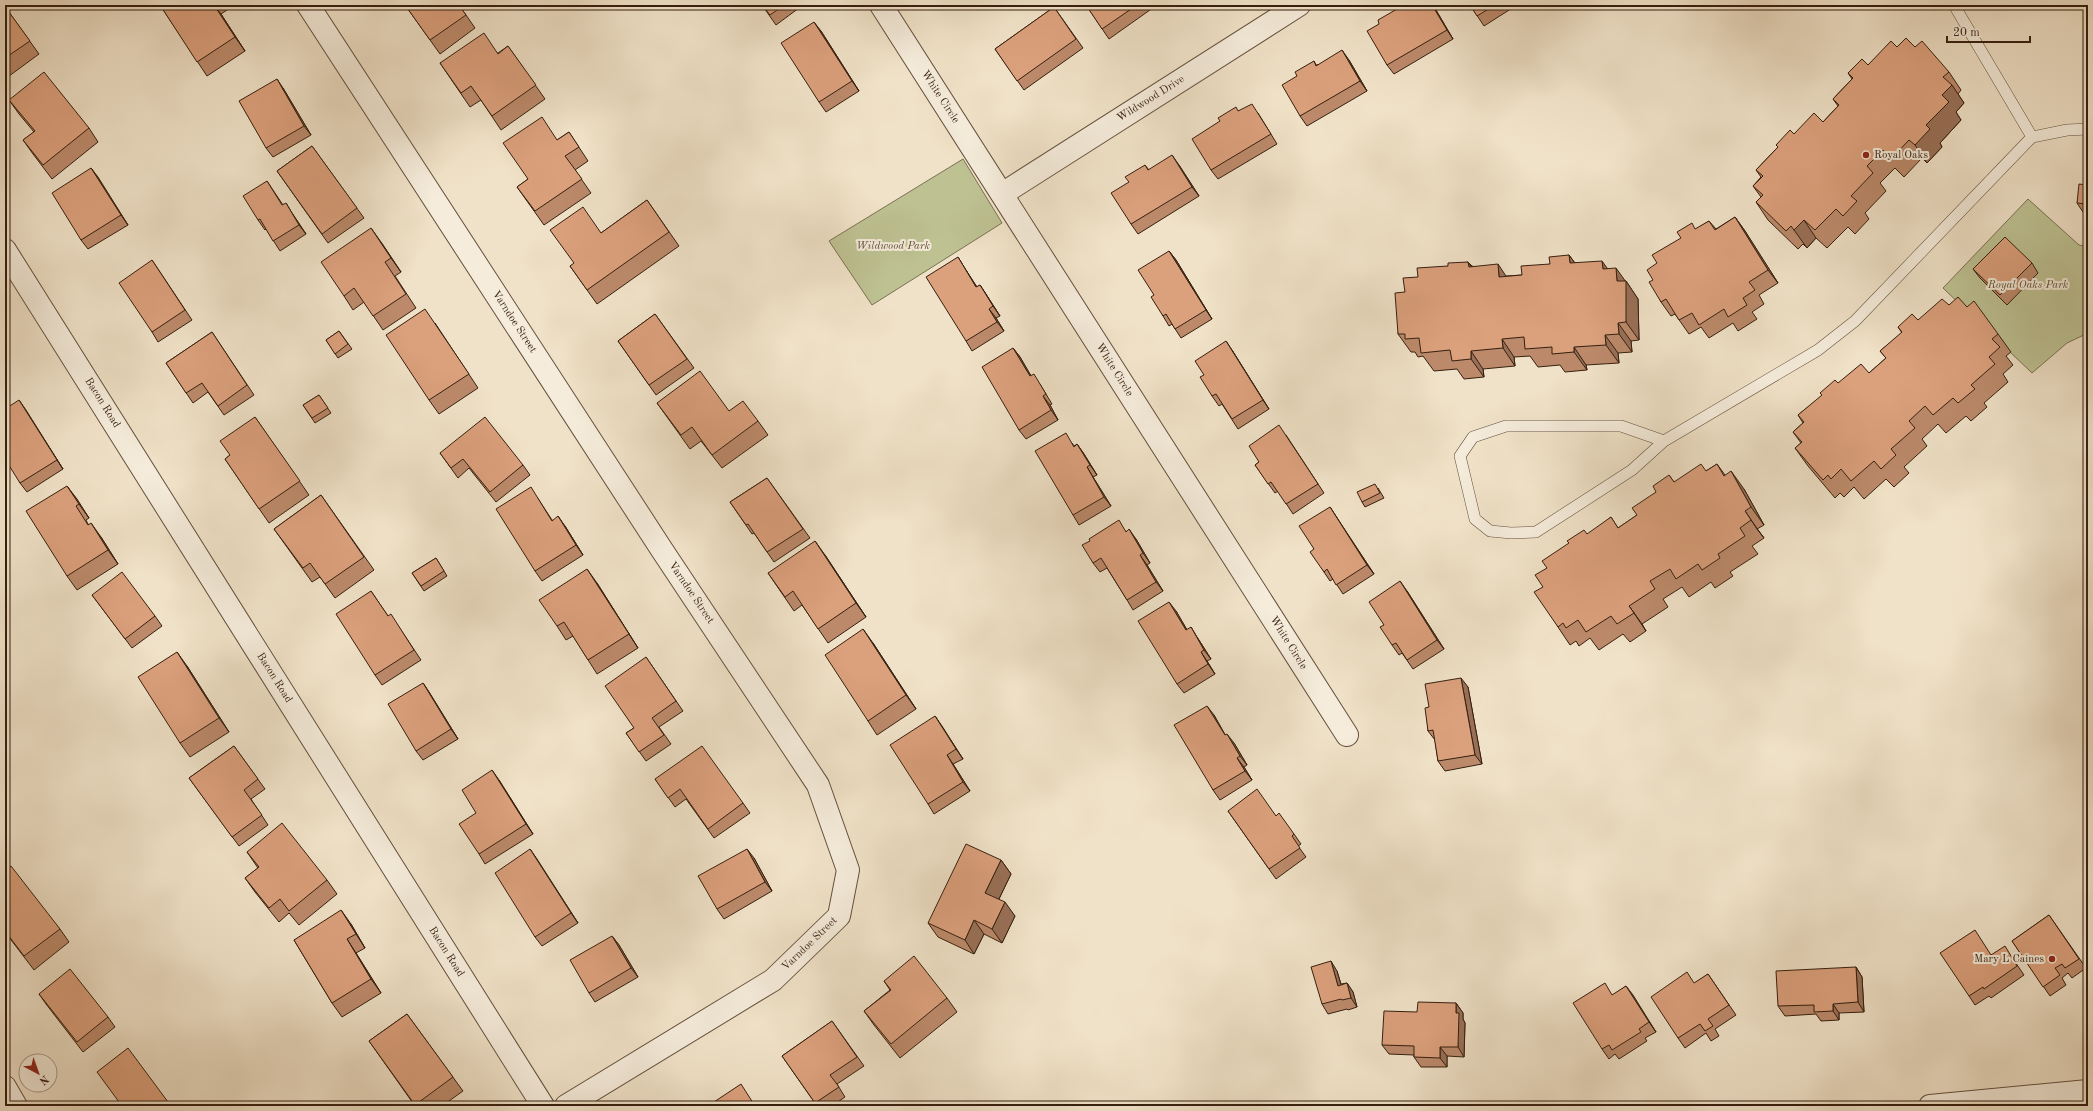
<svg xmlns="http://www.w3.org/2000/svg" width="2093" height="1111" viewBox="0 0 2093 1111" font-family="'Old Standard TT',serif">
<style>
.green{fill:#bec293;stroke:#7a7051}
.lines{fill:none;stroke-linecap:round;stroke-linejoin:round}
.service-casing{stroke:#64503d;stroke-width:12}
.minor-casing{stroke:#64503d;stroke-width:24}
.service{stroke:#f5ecdb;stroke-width:11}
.minor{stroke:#f5ecdb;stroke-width:22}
.wall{fill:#bc8a6b;stroke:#351f0f}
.shaded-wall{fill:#997057;stroke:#351f0f}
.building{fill:#dba07c;stroke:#351f0f}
.poi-dot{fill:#8f2418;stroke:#f5ecdb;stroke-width:1.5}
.labels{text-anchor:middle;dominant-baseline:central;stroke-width:4;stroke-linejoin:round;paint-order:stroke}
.street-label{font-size:11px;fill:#351f0f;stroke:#f5ecdb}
.poi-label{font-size:11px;fill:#351f0f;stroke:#f5ecdb;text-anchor:start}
.park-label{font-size:11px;font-style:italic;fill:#5e5037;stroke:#f5ecdb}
</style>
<rect width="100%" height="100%" fill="#f0e2c8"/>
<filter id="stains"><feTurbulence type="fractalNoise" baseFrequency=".005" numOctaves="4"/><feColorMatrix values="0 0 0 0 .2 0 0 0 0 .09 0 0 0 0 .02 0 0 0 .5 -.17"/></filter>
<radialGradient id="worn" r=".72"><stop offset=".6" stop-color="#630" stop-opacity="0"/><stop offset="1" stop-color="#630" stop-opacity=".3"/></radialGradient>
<path class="green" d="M963,159l39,64 -130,82 -43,-64z
M2028,199l51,46 9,2v86l-21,10 -35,30 -89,-85z"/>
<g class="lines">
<g class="service-casing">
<path id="service" d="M1954,5l78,132 35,-7 21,-1
M1664,441l-43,-15h-115l-33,11 -13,19 15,63 15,12 21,2 25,-1 96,-62 32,-29 154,-91 37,-29 177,-184"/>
</g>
<g class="minor-casing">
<path id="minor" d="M308,5l354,545 156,235 30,85 -9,46 -66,64 -207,126
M881,5l466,730
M1002,194l297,-189
M5,250l538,856
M5,1087l11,19
M1930,1106l158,-15"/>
</g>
<use href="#service" class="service"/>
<use href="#minor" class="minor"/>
</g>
<path class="wall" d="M160,5h69l1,3 -9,6 24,37 -38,25z
M405,5h55h-1l16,23 -35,26z
M762,5h41l-27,20z
M1086,5h71l-48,34z
M1408,5l1,1 24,-1 20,34 -59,35 -7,-9 -8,-41z
M1470,5h47l-33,21z
M1054,7l29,41 -59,42 -29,-41z
M6,8l33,46 -34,25v-70z
M821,31l38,60 -33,21 -7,-10z
M508,46l37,53 -44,31 -20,-30 -11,7 -30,-44 58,-10z
M1897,47h18l34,25 12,18 -3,4 6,9 -8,9 5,8 -21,23 2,4 -15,16 -5,-5 -18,19 -9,-9 -15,15 6,8 -21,22 4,6 -14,15 -7,-7 -21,21 -11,-10 -9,10 -4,-4 -5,5 -30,-29 -12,-18 5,-5 -8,-11 8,-9 -5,-7 22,-23 -2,-2 18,-11 29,-12 15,-16 -5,-7 19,-20 -4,-6 20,-8z
M1349,60l18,31 -60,35 -7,-10 -3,-40 17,-15 2,4z
M283,88l28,47 -38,22 -7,-9z
M9,100l80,28 9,14 -46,37 -19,-25 -10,-14 11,-8 -15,-18z
M1239,111l19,2 19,31 -59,35 -7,-9z
M569,132l19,29 -13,9 16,23 -47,32 -27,-38 11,-8 29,-39z
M312,146l52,72 -36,25 -51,-72z
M1145,165l4,5 30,-5 20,31 -61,38 -7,-10 -2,-42z
M91,168l37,57 -40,24 -7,-9z
M2088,180v51l-4,-6 1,-10 -8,-12 10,-18z
M267,181l16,24 9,8 14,21 -26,17 -14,-22 -1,1 -7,-10z
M647,200l32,46 -82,58 -27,-38 4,-2 27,-31z
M1735,217l10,14 33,52 -19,12 5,9 -12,8 5,7 -19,12 -5,-8 -24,15 -8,-11 -12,7 -14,-20 -4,2 -10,-14 -8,-22 43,-51 13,-8 7,8z
M381,242l20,30 -6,4 21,32 -33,22 -19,-28 -11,8 -9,-14z
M1169,251l7,9 36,59 -31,19 -9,-14 -3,2 -6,-10 -9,-21z
M1569,255l6,8 33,6 17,12h1l12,18 1,41 -8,1 1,11 -14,1 1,10 -33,2 1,5 -22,2 -5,-7 -22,2 -8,-11 -16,1 1,9 -32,3 1,8 -20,2 -7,-10 -23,2 -11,-15 -5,1 -3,-5h-4l-13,-18 7,-42 13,-15 30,-11 20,-4 4,4 34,10 16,-1 28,-11z
M152,260l40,60 -34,22 -6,-10z
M2032,263l6,10 -31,32 -27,-27 -7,-9z
M964,267l13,20 3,-2 20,31 -4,2 8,13 -32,20 -6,-10z
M1949,305l18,2 31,27 13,18 -5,4 7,9 -10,9 5,8 -24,21 3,4 -16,14 -5,-5 -20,17 -8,-9 -16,15 5,7 -23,21 5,6 -15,14 -8,-8 -22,20 -10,-12 -10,10 -4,-4 -5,5 -27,-32 -13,-18 6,-5 -8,-11 10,-9 -5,-8 40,-32 31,-10 17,-15 -6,-7 22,-18 -4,-6 20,-7z
M655,314l39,54 -38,27 -38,-54z
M435,323l43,65 -39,26 -10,-14z
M339,331l13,18 -14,9 -12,-18z
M212,332l42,63 -30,20 -16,-23 -15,11 -27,-40z
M1013,348l7,9 11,19 9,8 12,20 -2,1 8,15 -32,19 -7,-9z
M1232,350l37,59 -31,20 -16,-25 -3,2 -7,-10 -8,-21z
M5,384l5,7 -5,3z
M319,395l12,18 -16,10 -12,-18z
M19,400l44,69 -36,23 -7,-9z
M657,403l72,8 29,10 10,14 -46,33 -21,-27 -11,8z
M255,417l54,78 -40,28 -44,-64 5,-4z
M1286,435l38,58 -31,21 -15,-23 -3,2 -20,-28 4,-3z
M1072,443l2,3 3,-2 7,10 13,21 -4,2 18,29 -32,19 -6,-10z
M440,453l83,12 7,10 -34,27 -27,-34 -11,10z
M1717,464l8,11 19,14 20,36 -7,4 7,9 -12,8 6,8 -28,18 3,4 -18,12 -4,-6 -22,15 -7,-10 -19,12 5,8 -26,17 4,7 -16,11 -7,-8 -24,16 -9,-12 -11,8 -3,-5 -6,4 -12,-18 -15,-40 4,-19 64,-51 7,11 19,-13 19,-23 13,-17 5,7 32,-11z
M767,478l43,60 -36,24 -20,-29 -2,1 -22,-32z
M67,486l22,32 -3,2 2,4 13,13 17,27 -41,26 -10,-14z
M1378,488l6,10 -19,9 -3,-5z
M321,495l53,75 -39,28 -15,-21 -8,5 -38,-53z
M537,497l15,23 13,6 18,29 -41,26 -7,-10z
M1330,507l44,67 -31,20 -10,-15 -3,2 -6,-9 -10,-23z
M1126,531l10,8 14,24 -3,2 16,26 -30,19 -6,-10 -20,-32 -7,4 -7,-9 -3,-22z
M825,555l41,62 -38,26 -26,-38 -8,6 -26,-38z
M436,558l11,18 -23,15 -12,-18z
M597,583l41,65 -41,26 -24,-38 -7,4 -9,-14z
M371,591l17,25 9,8 24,36 -39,25 -7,-10z
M1407,591l37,58 -31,20 -11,-16 -3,2 -7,-10 -8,-20z
M92,595l63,21 7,10 -30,22z
M1176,611l11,19 10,7 14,22 -4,2 8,13 -31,19 -7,-9z
M873,643l43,66 -39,26 -9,-14z
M646,657l37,54 -24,16 12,17 -25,17 -20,-28 8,-5z
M187,666l42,66 -39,25 -10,-14z
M423,683l6,9 29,47 -35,21 -7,-9z
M1468,687l14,77 -37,7 -7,-10 -3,-21 -7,-9 1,-24z
M1214,715l11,20 9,8 13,22 -3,2 8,13 -32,20 -7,-10z
M935,716l28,43 -10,5 17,27 -36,23 -6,-10z
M234,746l31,43 -14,10 17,26 -29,21 -50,-68z
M655,779l88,24 7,10 -36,25 -28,-39 -11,8z
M499,780l34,54 -48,30 -6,-10 -3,-41z
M1228,811l48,5 18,18 7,10 -3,2 8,11 -30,22z
M530,849l48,74 -36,23 -7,-9z
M247,852l80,28 10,14 -38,31 -10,-12 -10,9 -24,-30 -10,-14 13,-10z
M754,858l18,33 -48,28 -7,-10z
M1001,860l10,14 -12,25 16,17 -13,27 -18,-9 -10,20 -36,-17 -10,-14z
M5,871l55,58 9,13 -35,28 -29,-38z
M2049,915l37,53 -14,10 -4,-5 -6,5 4,7 -16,11 -38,-55z
M351,924l14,24 -9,5 25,40 -39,24 -10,-14 -38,-63z
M612,936l7,9 19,32 -43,25 -6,-9z
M1991,955l20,1 13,19 -33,23 -2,-2 -14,9 -6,-9z
M1856,967l6,10 2,35 -25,1v7l-18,1 -5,-7 -31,2 -7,-10z
M1337,971l4,13 6,-1 6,9 4,15 -9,3 -1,-1 -19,5 -6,-10z
M1708,974l28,41 -21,14 4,7 -8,5 -5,-8 -21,15 -7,-10 17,-55z
M884,981l63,17 10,14 -57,46 -26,-33 -10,-14 26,-21z
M1626,986l30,46 -11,6 2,3 -28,18 -4,-5 -6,5 -7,-10 11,-54z
M39,994l69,23 7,10 -32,25 -37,-48z
M1456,1003l7,10v6l2,4 -1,34 -17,-1v11h-26l-7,-10v-2l-25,-1 -7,-9 35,-33z
M407,1014l56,77 -21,15h-27l-46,-65z
M832,1021l32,45 -27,18 8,13 -13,9h-15l-35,-50z"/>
<path class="shaded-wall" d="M214,5l7,9 24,37 -10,-14z
M1432,5h1l20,34 -6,-9z
M814,22l7,9 38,60 -7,-10z
M1342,50l7,10 18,31 -7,-10z
M277,79l6,9 28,47 -7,-9z
M1952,85l12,18 -8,9 5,8 -21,23 2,4 -15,16 -12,-18 11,-20 16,-30z
M1172,155l7,10 20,31 -7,-9z
M91,168l7,9 30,48 -7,-10z
M286,203l6,10 14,21 -7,-9z
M1735,217l10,14 33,52 -10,-13z
M1804,220l12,18 -9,10 -13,-18z
M371,228l10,14 20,30 -10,-14z
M1169,251l7,9 36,59 -6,-9z
M1569,255l13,18 -12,-10z
M958,257l6,10 19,30 -7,-10z
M1602,261l13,18 -12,-10z
M1468,262l13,18 -12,-13z
M1498,264l12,18 -11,-5z
M1616,268l10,14v-1l12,18 1,41 -13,-18 -9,-41z
M980,285l6,9 14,22 -7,-10z
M989,309l7,9 8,13 -7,-9z
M1618,323l13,18 1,11 -13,-18z
M1605,335l13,18 1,10 -13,-18z
M1502,339l12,18 1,9 -12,-18z
M1226,341l6,9 37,59 -6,-9z
M1574,347l12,18 1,5 -13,-18z
M1013,348l7,9 17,29 -7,-10z
M1471,351l12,18 1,8 -13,-18z
M1043,396l7,9 8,15 -7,-10z
M19,400l7,10 37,59 -6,-9z
M1077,444l7,10 13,21 -7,-10z
M1087,467l6,10 18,29 -7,-9z
M1731,471l13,18 20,36 -13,-18z
M67,486l10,13 12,19 -10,-14z
M1330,507l6,10 38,57 -7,-9z
M1745,511l12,18 7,9 -13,-18z
M558,516l7,10 18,29 -7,-10z
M91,523l10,14 17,27 -10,-14z
M1129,529l7,10 14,24 -7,-10z
M815,541l10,14 41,62 -10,-14z
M1140,555l7,10 16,26 -7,-9z
M587,569l10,14 41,65 -9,-14z
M1400,581l7,10 37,58 -7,-9z
M1169,602l7,9 17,29 -7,-10z
M1629,606l13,18 4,7 -12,-18z
M1191,627l6,10 14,22 -7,-9z
M863,629l10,14 43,66 -10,-14z
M177,652l10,14 42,66 -10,-14z
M1201,652l6,9 8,13 -7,-10z
M1461,678l7,9 14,77 -7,-9z
M423,683l6,9 29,47 -7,-10z
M1207,706l7,9 17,30 -6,-10z
M935,716l7,10 21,33 -7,-10z
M1227,734l7,9 13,22 -7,-9z
M947,755l6,9 17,27 -7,-9z
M1237,758l7,9 8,13 -7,-9z
M492,770l7,10 34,54 -7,-10z
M530,849l7,10 41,64 -7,-10z
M747,849l7,9 18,33 -7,-9z
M1001,860l10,14 -16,33 -10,-14z
M1005,902l10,14 -13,27 -10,-14z
M341,910l10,14 14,24 -9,-14z
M974,920l10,14 -10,20 -9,-14z
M612,936l7,9 19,32 -7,-9z
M347,939l9,14 25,40 -10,-14z
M1331,961l6,10 7,24 -6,-9z
M1856,967l6,10 2,35 -6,-10z
M1347,983l6,9 4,15 -6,-9z
M1626,986l7,9 23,37 -7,-10z
M1456,1003l7,10v6l2,4 -1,34 -6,-10 -2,-34z
M1833,1004l6,9v7l-6,-9z
M1440,1047l7,9v11l-7,-9z"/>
<path class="building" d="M160,5h54l21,32 -38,25z
M405,5h54l7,10 -36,25z
M762,5h22l-14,10z
M1086,5h51l-35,24z
M1404,5h4l1,1 2,-1h21l15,25 -60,35 -20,-34 12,-7 -1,-4z
M1470,5h25l-18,11z
M1054,7l22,32 -59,42 -22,-32z
M6,8l24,33 -25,17v-49z
M814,22l38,59 -33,21 -38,-59z
M484,33l14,21 10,-8 28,39 -44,31 -21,-30 -10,7 -21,-30z
M1906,38l9,9 7,-6 27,31 -6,5 9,8 -10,10 7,7 -23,23 4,4 -15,16 -6,-5 -18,19 -8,-9 -16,16 6,7 -22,23 6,5 -14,15 -7,-7 -21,21 -11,-10 -10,10 -3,-4 -5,5 -30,-29 7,-7 -10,-9 10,-10 -7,-6 22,-23 -2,-2 14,-15 4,4 20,-21 9,9 16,-17 -6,-6 20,-21 -5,-5 14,-14 6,6 23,-24 6,6z
M1342,50l18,31 -60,35 -18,-31 15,-9 -2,-4 19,-11 2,5z
M44,72l45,56 -46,37 -20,-25 12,-9 -26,-31z
M277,79l27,47 -38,22 -27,-47z
M1252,104l19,30 -60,36 -19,-31 28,-18 -2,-3 18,-11 2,4z
M542,117l15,23 12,-8 10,15 -14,9 17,23 -47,32 -18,-24 11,-8 -25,-36z
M312,146l45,62 -35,26 -45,-63z
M1172,155l20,32 -61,37 -20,-31 18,-11 -4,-5 20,-12 3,5z
M91,168l30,47 -40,25 -29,-47z
M2088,180v45h-4l2,-21 -9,-1 2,-19 8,1z
M267,181l15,24 4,-2 13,22 -26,16 -13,-22 -2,1 -15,-24z
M647,200l22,32 -82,58 -17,-24 4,-3 -24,-33 33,-23 18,26z
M1735,217l33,53 -19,12 6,8 -12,8 4,7 -19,12 -4,-8 -25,16 -7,-12 -13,7 -13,-21 -5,3 -12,-20 4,-2 -6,-10 10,-7 -5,-8 29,-17 -4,-6 15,-9 3,6 14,-8 6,9z
M371,228l20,30 -6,4 21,32 -33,22 -19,-28 -10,8 -23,-34z
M2005,237l27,26 -32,32 -27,-26z
M1169,251l37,59 -31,19 -9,-15 -3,2 -12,-19 3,-2 -16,-25z
M1569,255l1,8 32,-2 1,8 13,-1 1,13h9v41l-8,1 1,11 -14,1 1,10 -32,2v5l-22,2v-7l-27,2 -1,-12 -22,2 1,9 -32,3v8l-19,2 -2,-11 -29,3 -2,-15 -14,1v-5h-7l-3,-41 10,-1 -2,-14 15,-1 -1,-9 31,-2v-3l20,-1 1,5 29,-3 1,13 23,-2 -1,-9 29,-2 -1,-7z
M958,257l18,30 4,-2 13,21 -4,3 8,13 -31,19 -40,-64z
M152,260l33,50 -33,22 -33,-49z
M1958,297l9,10 7,-6 24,33 -6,5 8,8 -11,10 6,7 -24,21 4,4 -17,14 -5,-5 -20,17 -8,-9 -16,15 6,7 -24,21 5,6 -15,14 -7,-8 -23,20 -10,-12 -10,10 -3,-4 -5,5 -28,-32 7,-6 -9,-10 11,-10 -6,-7 24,-20 -2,-2 15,-13 3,3 23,-19 8,9 17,-15 -6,-7 22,-19 -4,-5 14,-13 6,6 24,-21 7,6z
M425,309l44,65 -40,26 -43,-65z
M655,314l32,45 -38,26 -31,-44z
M339,331l9,13 -13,10 -9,-14z
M212,332l35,53 -29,21 -16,-23 -16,10 -20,-30z
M1226,341l37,59 -31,19 -16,-25 -4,2 -12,-19 4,-2 -9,-14z
M1013,348l17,28 4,-2 12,20 -3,2 8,14 -32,20 -37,-63z
M700,371l29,40 14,-10 15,20 -46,34 -20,-28 -11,8 -24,-32z
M319,395l9,13 -16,10 -9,-13z
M19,400l38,60 -37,23 -15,-24v-50z
M255,417l45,64 -41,28 -34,-50 5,-4 -10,-14z
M485,417l38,48 -33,27 -27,-33 -12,9 -11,-15z
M1279,425l39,59 -32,20 -15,-22 -3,2 -13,-19 4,-3 -10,-16z
M1066,433l8,14 3,-3 13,21 -3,2 17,30 -31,18 -38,-64z
M1701,464l5,7 11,-7 7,12 7,-5 20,36 -6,4 6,9 -11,8 5,8 -27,18 2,4 -18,12 -4,-6 -22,15 -6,-10 -20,12 5,8 -26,17 5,7 -17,11 -6,-8 -25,16 -8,-12 -12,8 -3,-5 -5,4 -24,-35 9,-5 -8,-12 12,-7 -5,-7 27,-18 -2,-2 17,-11 3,4 24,-17 7,11 19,-13 -5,-7 24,-16 -3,-6 16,-11 5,7z
M767,478l36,51 -36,23 -19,-28 -2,1 -16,-23z
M1375,484l5,9 -18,9 -5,-10z
M67,486l12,18 -3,2 12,19 3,-2 17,27 -41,26 -41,-65z
M531,487l21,34 6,-5 18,29 -41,26 -39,-62z
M321,495l43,62 -39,27 -15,-21 -7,5 -29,-39z
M1330,507l37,58 -31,20 -9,-16 -3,3 -14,-20 4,-3 -15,-23z
M1119,520l7,12 3,-3 14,24 -3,2 16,27 -29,18 -26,-42 -8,5 -11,-18 8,-4 -1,-2z
M815,541l41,62 -38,26 -25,-38 -8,6 -17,-24z
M436,558l8,13 -23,15 -9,-13z
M587,569l42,65 -41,26 -24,-38 -7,4 -18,-26z
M122,572l33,44 -30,23 -33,-44z
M1400,581l37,59 -30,20 -11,-17 -4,2 -12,-18 4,-2 -15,-23z
M371,591l17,25 3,-2 23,36 -39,25 -39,-61z
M1169,602l17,28 5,-3 13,23 -3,2 7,12 -31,20 -39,-63z
M863,629l43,66 -38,26 -43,-66z
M177,652l42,66 -39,25 -42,-66z
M646,657l30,44 -24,17 12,17 -25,17 -13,-19 8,-5 -29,-42z
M1461,678l14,77 -37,6 -5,-31 -5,1 -3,-23 4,-1 -4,-23z
M423,683l28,46 -35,22 -28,-47z
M1207,706l18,29 2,-1 13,22 -3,2 8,13 -32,19 -39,-65z
M935,716l21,33 -9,6 16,27 -35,22 -38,-59z
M234,746l24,33 -14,11 18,25 -30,22 -43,-59z
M702,746l41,57 -35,26 -28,-40 -12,9 -13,-19z
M492,770l34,54 -47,30 -20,-30 17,-11 -14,-23z
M1257,789l19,27 3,-3 15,21 -2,2 8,12 -31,21 -41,-58z
M282,823l45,57 -38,31 -9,-12 -11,9 -24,-30 14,-11 -12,-15z
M966,844l35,16 -16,33 20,9 -13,27 -18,-9 -9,20 -37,-17z
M530,849l41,64 -36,24 -40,-64z
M747,849l18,33 -48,27 -19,-33z
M11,866l49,63 -36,27 -19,-25v-60z
M341,910l15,24 -9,5 24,40 -39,24 -38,-63z
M2049,915l30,44 -14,9 -3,-4 -7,4 5,7 -17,12 -31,-46z
M1975,930l16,25 14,-9 12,20 -33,23 -1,-2 -14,9 -29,-43z
M612,936l19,32 -42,25 -19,-33z
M914,956l33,42 -56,46 -27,-33 27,-21 -7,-9z
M1331,961l7,25 9,-3 4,15 -9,2 -1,-1 -19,5 -11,-37z
M1856,967l2,35 -25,2v7l-19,1v-7l-36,1 -2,-35z
M70,969l38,48 -31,25 -38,-48z
M1687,972l7,11 14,-9 21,31 -21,14 5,7 -8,5 -5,-7 -22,14 -27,-41z
M1605,983l7,12 14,-9 23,36 -10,7 2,3 -29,18 -3,-5 -7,4 -29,-46z
M1418,1002l38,1v10h3l-1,34h-18v11l-26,-1v-11l-32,-1 2,-34 33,1z
M407,1014l46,63 -38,28 -46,-64z
M832,1021l25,36 -27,18 9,12 -24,16 -33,-47z
M128,1048l43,58h-57l5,-4 -22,-30z
M741,1084l14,22h-47z
M333,1102l4,4h-10z"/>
<g class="poi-dot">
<circle cx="1866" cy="155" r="4"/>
<circle cx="2052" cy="959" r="4"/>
</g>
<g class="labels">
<g class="street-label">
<text transform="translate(940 97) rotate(57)">White Circle</text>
<text transform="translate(1151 99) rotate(-32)">Wildwood Drive</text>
<text transform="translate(514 322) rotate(57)">Varndoe Street</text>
<text transform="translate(1114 370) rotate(58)">White Circle</text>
<text transform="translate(102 403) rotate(58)">Bacon Road</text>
<text transform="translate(691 593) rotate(56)">Varndoe Street</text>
<text transform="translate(1288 643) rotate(58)">White Circle</text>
<text transform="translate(274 678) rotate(58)">Bacon Road</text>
<text transform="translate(810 944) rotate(-44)">Varndoe Street</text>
<text transform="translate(446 952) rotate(58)">Bacon Road</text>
</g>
<g class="poi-label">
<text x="1874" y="155">Royal Oaks</text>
<text x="2044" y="959" text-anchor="end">Mary L Caines</text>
</g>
<g class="park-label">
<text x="893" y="246">Wildwood Park</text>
<text x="2028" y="285">Royal Oaks Park</text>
</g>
</g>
<rect width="2093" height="1111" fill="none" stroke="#f0e2c8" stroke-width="20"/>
<rect x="6" y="6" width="2081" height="1099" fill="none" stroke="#351f0f" stroke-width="2"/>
<rect x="10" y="10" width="2073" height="1091" fill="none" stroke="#351f0f"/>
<g transform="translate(38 1073) rotate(139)"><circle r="19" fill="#f5ecdb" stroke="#a89a89"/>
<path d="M0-3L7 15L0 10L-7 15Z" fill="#8f2418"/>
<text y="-6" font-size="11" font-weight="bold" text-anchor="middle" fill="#351f0f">N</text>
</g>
<path d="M1947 36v6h83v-6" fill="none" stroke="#351f0f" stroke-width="2"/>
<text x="1953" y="36" font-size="12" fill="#351f0f" stroke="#f5ecdb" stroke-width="3" paint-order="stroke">20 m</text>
<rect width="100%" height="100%" filter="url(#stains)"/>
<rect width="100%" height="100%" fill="url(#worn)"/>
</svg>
